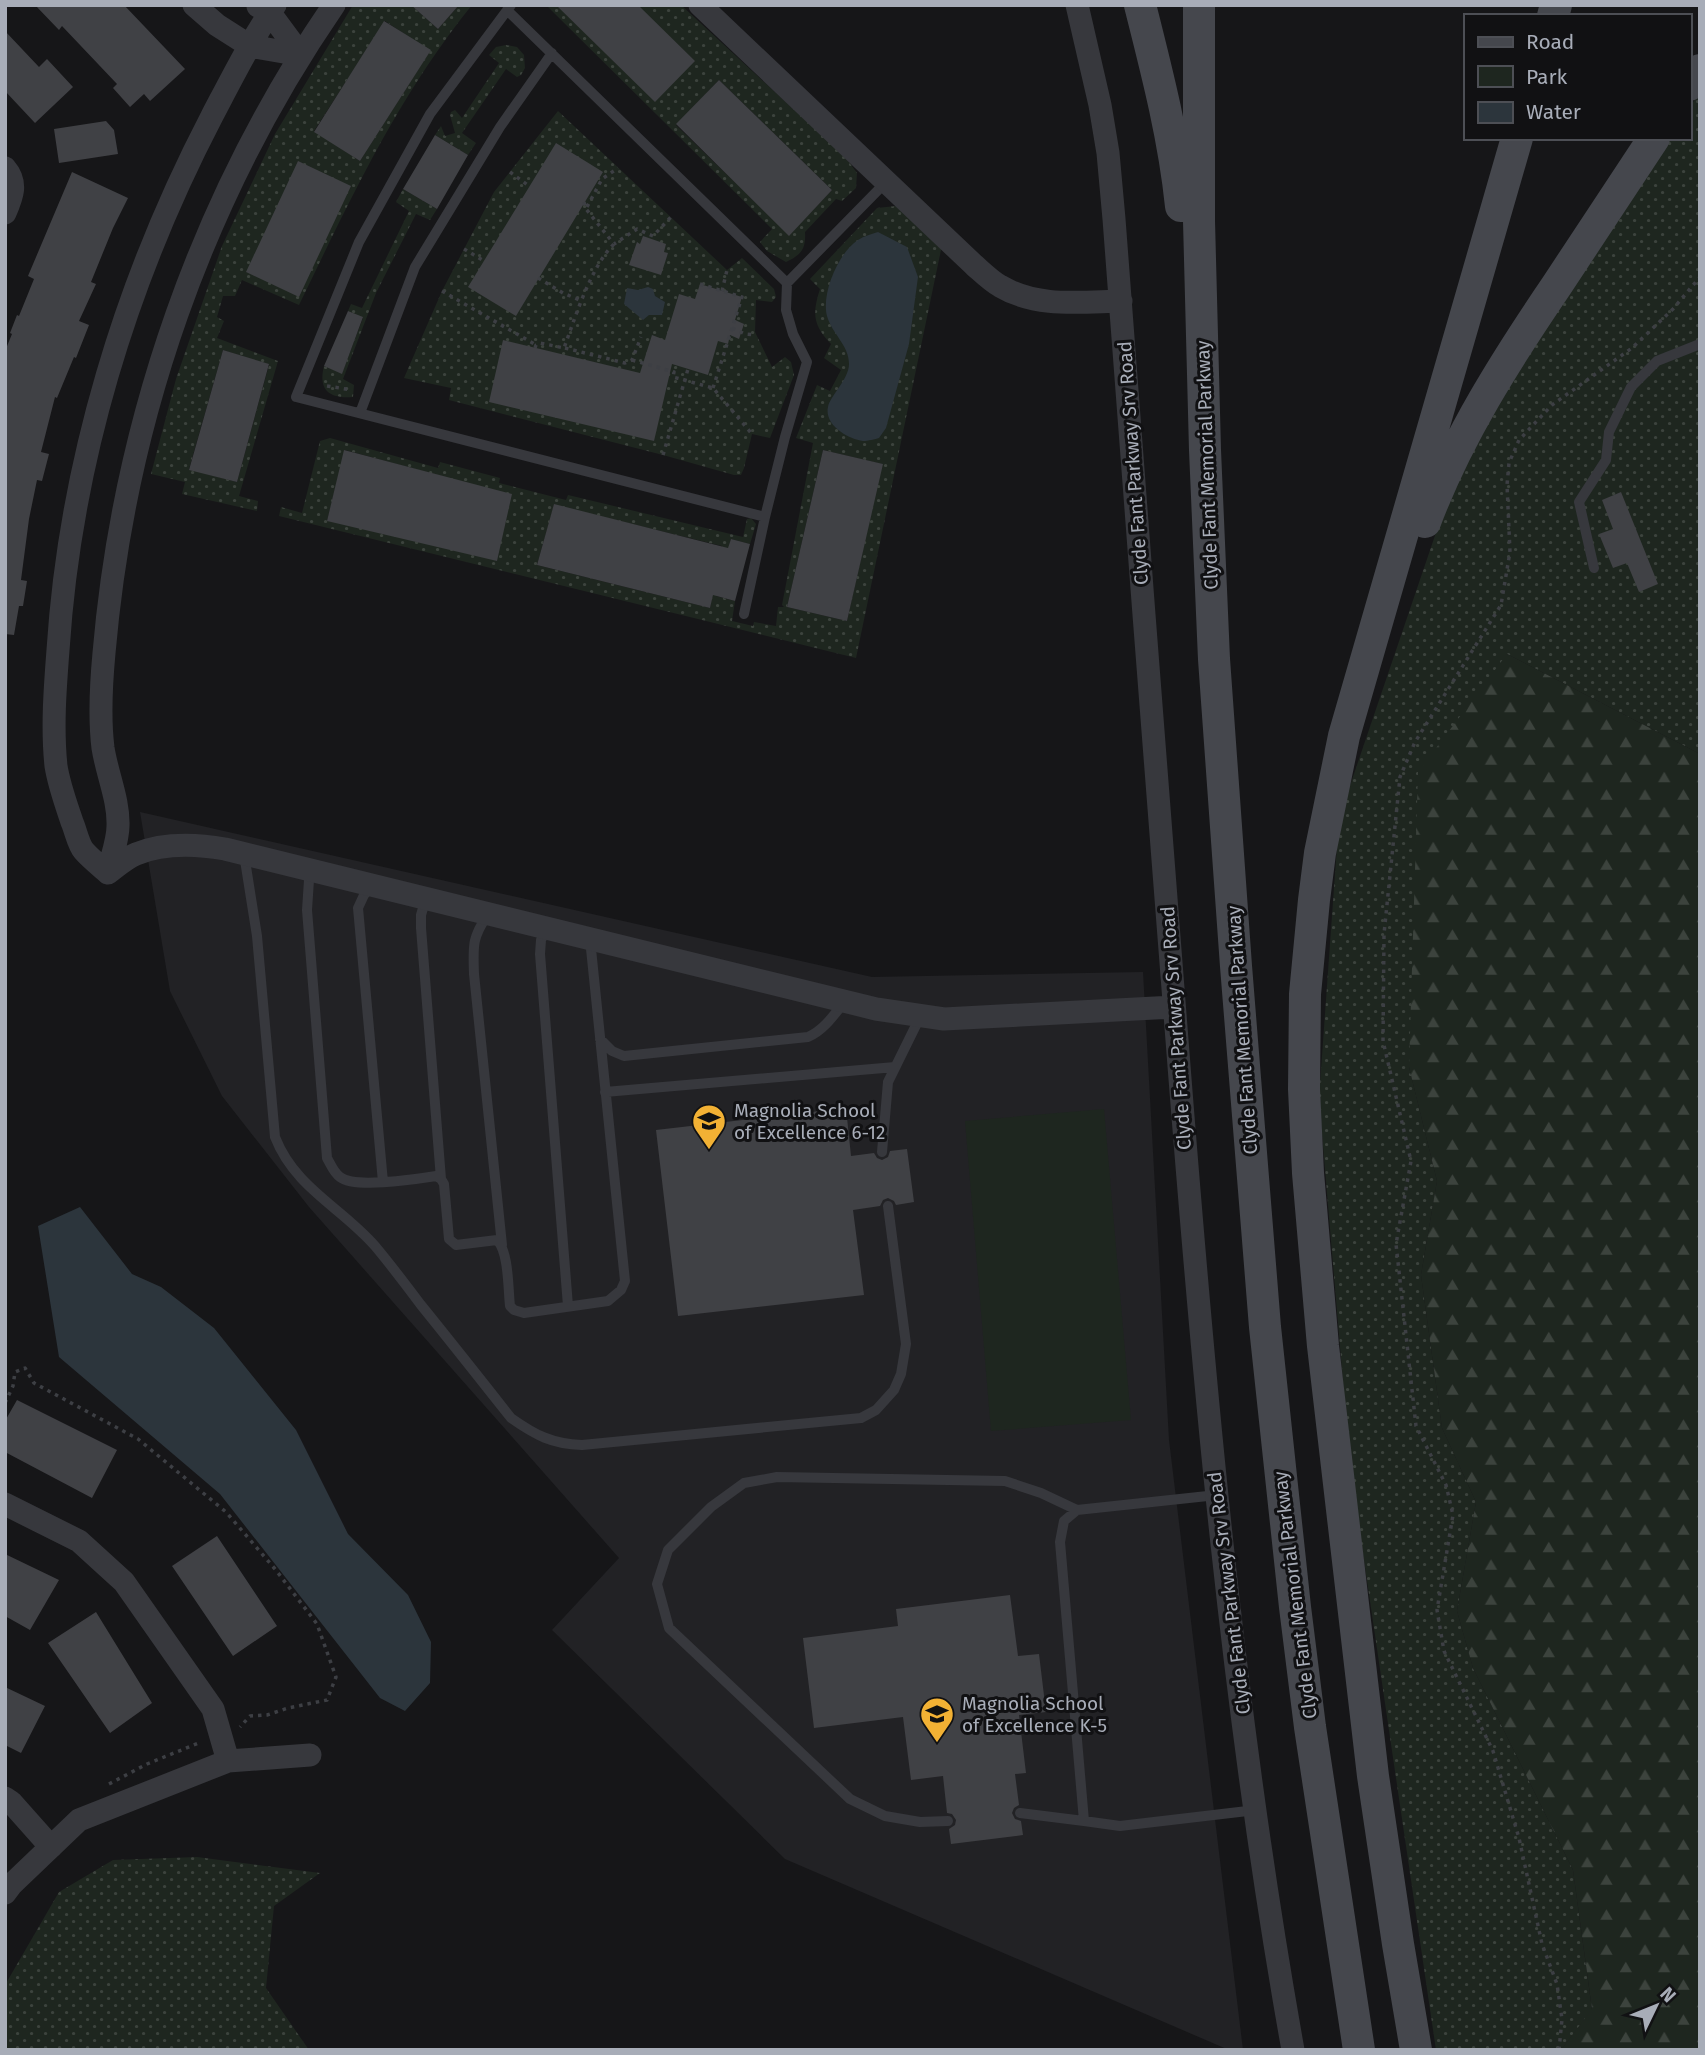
<svg xmlns="http://www.w3.org/2000/svg" width="1705" height="2055" viewBox="0 0 1705 2055" font-family="'Fira Sans',sans-serif">
<style>
.built{fill:#222225}
.green{fill:url(#green-dots);fill-rule:evenodd}
.forest{fill:url(#forest-firs)}
.pitch{fill:#1e261f}
.water{fill:#2c353c}
.building{fill:#404145}
.lines{fill:none;stroke-linecap:round;stroke-linejoin:round}
.path{stroke:#3d3f44;stroke-width:3.5;stroke-dasharray:3.5 5;stroke-linecap:butt}
.lane{stroke:#37383d;stroke-width:10}
.street{stroke:#37383d;stroke-width:23}
.secondary{stroke:#45474d;stroke-width:32}
.labels{text-anchor:middle;dominant-baseline:central;stroke-width:6;stroke-linejoin:round;paint-order:stroke}
.street-label{font-size:19px;fill:#a8adb8;stroke:#111113}
.poi-label{font-size:19px;fill:#a8adb8;stroke:#111113;text-anchor:start}
</style>
<defs>
<pattern id="green-dots" width="8" height="8" patternUnits="userSpaceOnUse" patternTransform="scale(1.75)"><rect width="8" height="8" fill="#1e261f"/><path d="M2 2h.1M6 6h.1" fill="none" stroke="#3c433d" stroke-width="1.8" stroke-linecap="round"/></pattern>
<pattern id="forest-firs" width="22" height="20" patternUnits="userSpaceOnUse" patternTransform="scale(1.75)"><rect width="22" height="20" fill="#1e261f"/><path d="M5 1l3.5 6h-7zM16 11l3.5 6h-7z" fill="#3c433d"/></pattern>
</defs>
<rect width="100%" height="100%" fill="#161618"/>
<path class="built" d="M140,812l732,165 271,-5 26,468 74,610h-14l-444,-191 -233,-229 67,-72 -310,-351 -87,-111 -52,-105z"/>
<path class="green" d="M353,5h58l27,24 21,-24h13c-74,91 -122,195 -173,300l-57,-25 -7,16h-12l-6,21 7,4 -7,17 61,23 -39,135 19,5 -1,10 -75,-17 3,-12 -34,-8 25,-95 46,-133 53,-112zM385,21l45,30 -70,110 -46,-30zM223,350l46,15 -32,117 -48,-13z
M549,5h18l-4,6 92,90 -17,-96h43l165,153 11,15 -1,15 -14,13 -6,-2 -31,33c1,17 -4,23 -19,30l-19,-11 -7,-9 12,-13 -224,-222zM719,80l113,110 -43,45 -113,-110z
M506,45l11,2 7,8 1,13 -4,7 -4,2 -11,-8 -44,64 14,10 -8,12 -33,-20 6,-9 4,10 10,-3 -5,-18 1,-3 4,-2 7,8 37,-55 -10,-8 7,-8z
M1700,92v662l-193,-100 -98,413 28,114 -16,94 21,153 34,74 -19,109 16,57 100,202 19,140 -31,40h-125l-86,-585 -31,-367 20,-280 104,-306 72,-144 154,-230h20v-30z
M558,111l169,159 15,-12 32,31 2,8 -4,5 -16,-2 -1,32 17,35 13,-10 6,5 3,13 -24,63 -18,-4 -8,34 -3,7h-7l-71,-20 -214,-55 2,-12 -47,-10 38,-87 52,-99z
M403,189l34,20 -7,11 -14,-6 -40,79 -33,86 11,6 -1,12c-24,2 -35,-7 -29,-31l18,7 21,-55 -15,-7 3,-7 11,4 47,-97 -13,-9z
M896,206l46,39 -86,413 -577,-142 2,-9 21,6 18,-72 10,-3 108,30 2,-6 60,16 -1,5 67,17 2,-5 175,42 4,-18 4,-1 5,6 -6,20 -19,-5 -15,57 19,5 -3,20 21,5 1,-4 22,4 2,-19h6l-2,-2 31,-162 -17,-5 2,-5 19,-48 13,6 11,-21 -17,-12 7,-14c-18,-19 -19,-30 -11,-55l-10,-10 67,-71zM345,450l166,45 -184,26zM823,450l59,14 -35,157 -60,-14zM554,505l168,41 -12,62 -173,-43z
M197,1857l123,16 -46,33 -8,82 43,62h-304v-65l54,-93 54,-32z"/>
<path class="forest" d="M1507,654l193,100v1296h-139l31,-41 -19,-139 -100,-202 -16,-57 19,-109 -34,-74 -21,-153 16,-94 -28,-114 9,-295z"/>
<path class="pitch" d="M1104,1109l27,311 -140,11 -26,-310z"/>
<path class="water" d="M878,232l29,15 11,30 -9,67 -23,84 -7,10c-4,1 -11,3 -16,3 -15,-2 -39,-16 -35,-34 2,-11 21,-28 21,-43 0,-19 -17,-30 -22,-48 -6,-23 12,-64 31,-76 6,-4 14,-6 20,-8z
M648,287l5,2 2,7 10,6 -3,13h-13l-6,5 -19,-16 3,-16 11,2z
M80,1207l52,67 29,13 53,41 82,102 52,104 60,61 23,47 -1,41 -25,28 -25,-13 -160,-204 -161,-137 -21,-131z"/>
<path class="building" d="M35,5h89l61,64 -35,32 -6,-7 -14,13 -17,-19 4,-4 -55,-58 -3,4z
M411,5h48l-21,24z
M556,5h82l57,56 -40,41z
M384,21l47,29 -71,111 -46,-29z
M5,31l34,36 8,-8 26,28 -38,36 -30,-32z
M719,80l113,110 -43,46 -113,-112z
M106,121l8,9 4,24 -59,9 -5,-34z
M435,135l33,20 -31,54 -34,-20z
M556,143l47,29 -87,144 -48,-29z
M298,161l53,25 -52,111 -53,-25z
M72,172l56,26 -15,30 -22,54 5,2 -17,37 10,4 -13,33 -2,-1 -17,41 -2,-1 -14,55 8,2 -7,27 -5,-1 -8,39 -8,61 6,1 -4,25h-4l-5,29 -9,-1v-283l7,-17 -2,-1 7,-18 2,1 15,-37 -6,-3z
M643,236l23,8 -2,8 4,1 -7,22 -32,-10 8,-23 3,2z
M700,284l42,13 -7,23 9,4 -5,15 -9,-4 -2,9 -10,-3 -10,34 -36,-11 -18,77 -165,-39 14,-62 137,33 12,-38 13,5 14,-46 16,5z
M348,311l15,6 -21,57 -18,-8z
M223,350l46,14 -32,118 -48,-12z
M344,450l168,44 -15,67 -170,-40z
M823,450l60,14 -36,157 -60,-14z
M1621,492l37,92 -19,8 -12,-29 -14,5 -14,-34 14,-5 -11,-29z
M554,504l174,44 3,-9 19,5 -15,57 -22,-6 -3,13 -173,-43z
M846,1108l5,48 23,-3 3,5 5,2 6,-3 2,-6 17,-2 7,53 -18,3 -2,-4 -6,-3 -5,2 -3,6 -27,4 11,85 -186,21 -22,-186z
M17,1400l100,50 -25,48 -87,-46v-31z
M217,1536l60,90 -44,30 -61,-90z
M5,1554l54,26 -29,50 -25,-14z
M1010,1595l8,61 21,-2 7,58 -27,3 7,58 -11,1 4,31 -5,3 -2,5 3,6 6,2 2,14 -72,9 -2,-15 6,-4 1,-5 -4,-6 -5,-1 -4,-37 -32,4 -8,-63 -89,11 -11,-90 95,-12 -2,-17z
M96,1612l56,91 -42,30 -62,-90z
M5,1687l40,19 -24,47 -16,-8z"/>
<g class="lines">
<path class="path" d="M510,172l19,14
M584,202l2,7 28,35 23,-15 16,7 18,-19
M587,207l15,-28 16,-11
M464,249l20,12
M538,278l25,15 19,8
M700,284l42,13 -29,91
M442,291l94,54
M722,291l5,-21
M732,328l13,6 11,1
M535,348l1,-3 4,-2 24,5c11,-30 27,-82 50,-104
M565,348l60,15 7,-3 9,-23
M632,360l42,12 -1,5 40,11 39,46
M327,386l25,4
M663,455l25,-86
M5,1403l8,-17 2,-14 10,-4 9,15 104,56 88,73 49,57 42,55 19,53 -9,23 -39,8 -21,7 -17,1 -10,11
M109,1784l38,-20 54,-22
M1559,2050l3,-31 -5,-35 -15,-40 -23,-106 -26,-87 -49,-100 -7,-41 16,-95 -7,-30 -30,-59 -20,-182 15,-83 -28,-120 1,-107 16,-157 15,-35 86,-137 9,-53 -3,-67 2,-22 10,-23 33,-35 80,-57 41,-39 27,-32"/>
<path class="lane" d="M511,5l-81,109 -71,128 -63,155 469,120 20,-80 22,-75 -14,-28 -7,-24 1,-27 99,-101
M507,10l280,273
M360,413l55,-146 85,-140 52,-74
M1594,568l-15,-66 27,-42 3,-28 22,-45 26,-26 43,-17
M744,614l21,-97
M244,854l13,82 18,201c20,51 66,70 100,109 16,19 31,39 46,59 30,37 60,75 90,113 24,17 41,26 71,27l279,-27 15,-8 18,-20 7,-16 5,-30 -18,-138
M312,870l-3,10 -2,30 20,248c4,7 7,15 13,19 15,12 76,2 96,-1l5,3 3,5 5,55 7,6 41,-5c12,12 11,49 13,66l4,4 10,3 84,-12 13,-11 4,-9 -35,-342
M373,885l-9,10 -6,13 25,274
M426,898l-5,17v13l20,251
M488,914c-16,24 -15,31 -14,60l28,271
M547,928l-6,12 -1,14 28,352
M600,1039l12,12 12,5 184,-19c16,-7 26,-22 37,-36
M605,1092l290,-25
M882,1152l6,-70 33,-67
M1077,1510l-13,11 -4,21 24,279 36,5 136,-16
M1020,1813l64,8
M948,1821l-28,1 -35,-6 -35,-17 -181,-171 -12,-44 11,-34 43,-43 33,-24 33,-6 228,4 36,12 36,17 140,-15"/>
<path class="street" d="M194,5l23,20 33,21 51,9
M700,5l274,260c8,7 17,16 26,21 37,22 79,16 121,15
M1077,5l23,100 8,48 6,66c21,274 41,547 63,821 26,337 56,676 116,1010
M258,6l12,7 31,42
M5,168c13,15 7,29 0,45
M108,873c8,-6 18,-15 28,-19 27,-11 60,-10 89,-5l651,160 68,10 230,-12
M108,873c-8,-7 -17,-14 -24,-22 -6,-7 -8,-20 -12,-29 -6,-18 -13,-37 -16,-56 -4,-38 -1,-77 2,-116 12,-186 68,-369 154,-534 20,-38 39,-76 63,-111
M108,873c3,-15 10,-32 10,-47 1,-26 -11,-52 -15,-78 -4,-32 -2,-63 1,-95 20,-232 98,-456 230,-648
M5,1504l74,37 45,41 89,127 15,52
M5,1798l6,4 40,45
M5,1893l6,-8 68,-65 149,-59 82,-6"/>
<path class="secondary" d="M1140,5c17,67 34,133 41,201
M1199,5v216l6,229 9,209 22,307 29,361 30,280 15,120 49,323
M1553,16l3,-11
M1689,85l11,-15
M1425,522c32,-85 81,-162 132,-237 32,-49 65,-98 97,-147
M1416,2050l-18,-106 -25,-168 -50,-430 -15,-173 -4,-84 1,-95 9,-94 6,-47 24,-117 173,-598"/>
</g>
<defs>
<g id="school-pin" transform="scale(1.75)"><path d="M0 17L-7.5 6A9.5 9.5 0 1 1 7.5 6Z" fill="#f2b134" stroke="#111113"/><path d="M0-5L7-2L0 1L-7-2ZM-4 1L0 2.5L4 1V4Q0 6-4 4Z" fill="#111"/></g>
</defs>
<g fill-rule="evenodd">
<use href="#school-pin" x="709" y="1121"/>
<use href="#school-pin" x="937" y="1714"/>
</g>
<g class="labels">
<g class="street-label">
<text transform="translate(1133 463) rotate(-94)">Clyde Fant Parkway Srv Road</text>
<text transform="translate(1207 465) rotate(-92)">Clyde Fant Memorial Parkway</text>
<text transform="translate(1176 1028) rotate(-94)">Clyde Fant Parkway Srv Road</text>
<text transform="translate(1242 1030) rotate(-94)">Clyde Fant Memorial Parkway</text>
<text transform="translate(1229 1593) rotate(-97)">Clyde Fant Parkway Srv Road</text>
<text transform="translate(1295 1595) rotate(-97)">Clyde Fant Memorial Parkway</text>
</g>
<g class="poi-label">
<text x="734" y="1110">Magnolia School<tspan x="734" dy="22">of Excellence 6-12</tspan></text>
<text x="962" y="1703">Magnolia School<tspan x="962" dy="22">of Excellence K-5</tspan></text>
</g>
</g>
<rect width="1705" height="2055" fill="none" stroke="#a8adb8" stroke-width="14"/>
<rect x="1464" y="14" width="228" height="126" fill="#111113" stroke="#4d4f55" stroke-width="2"/>
<rect x="1478" y="37" width="35" height="10" fill="#45474d" stroke="#4d4f55" stroke-width="2"/>
<text x="1526" y="49" font-size="21" fill="#a8adb8">Road</text>
<rect x="1478" y="66" width="35" height="21" fill="#1e261f" stroke="#4d4f55" stroke-width="2"/>
<text x="1526" y="84" font-size="21" fill="#a8adb8">Park</text>
<rect x="1478" y="102" width="35" height="21" fill="#2c353c" stroke="#4d4f55" stroke-width="2"/>
<text x="1526" y="119" font-size="21" fill="#a8adb8">Water</text>
<g transform="translate(1656 2006) rotate(47)" stroke="#111113" stroke-width="5" paint-order="stroke">
<path d="M0-5L12 26L0 18L-12 26Z" fill="#a8adb8"/>
<text y="-10" font-size="19" font-weight="bold" text-anchor="middle" fill="#a8adb8">N</text>
</g>
</svg>
